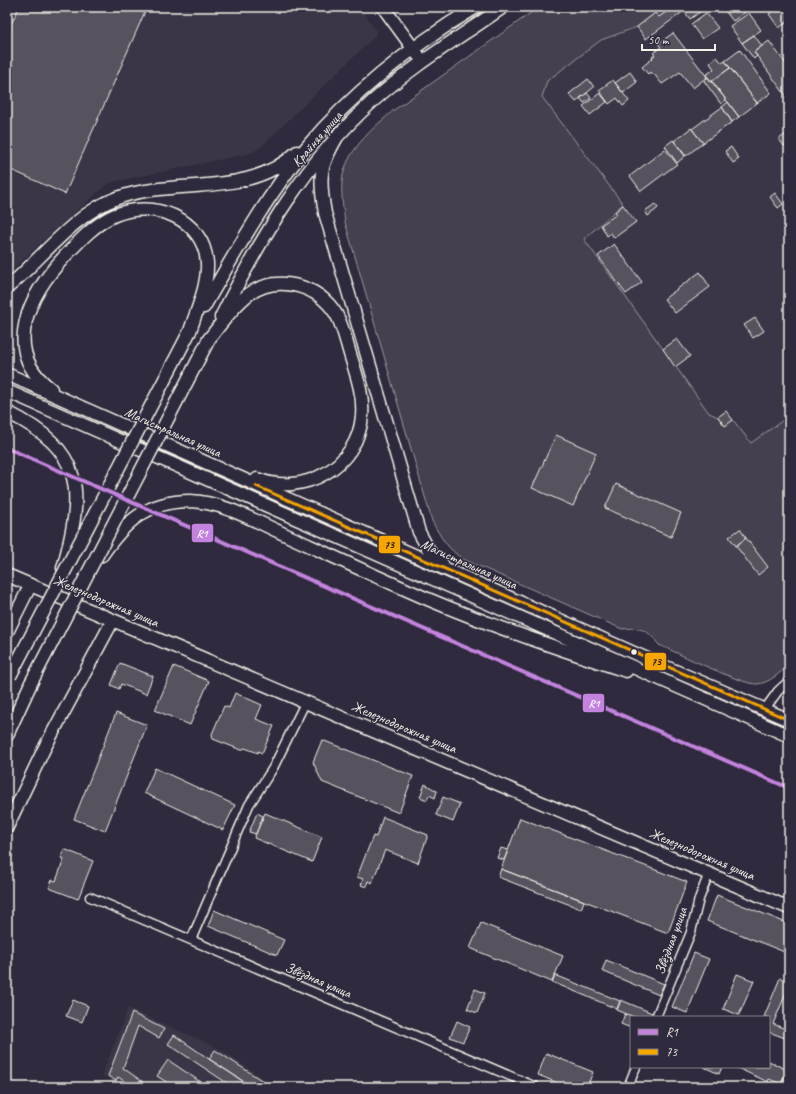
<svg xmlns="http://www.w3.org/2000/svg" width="796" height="1094" viewBox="0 0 796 1094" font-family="Caveat,sans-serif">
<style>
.built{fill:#3b3647}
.grass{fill:#454050;stroke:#9c989c}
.building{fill:#56525f;stroke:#f4f1e8}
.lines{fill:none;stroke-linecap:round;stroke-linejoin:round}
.street-casing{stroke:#f4f1e8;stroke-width:11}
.secondary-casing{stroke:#f4f1e8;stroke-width:15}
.street{stroke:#2f2a3d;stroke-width:8}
.secondary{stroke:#2f2a3d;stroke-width:12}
.secondary-bridge-casing{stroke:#f4f1e8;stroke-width:15;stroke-linecap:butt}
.secondary-bridge{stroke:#2f2a3d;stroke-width:12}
.bus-1-casing{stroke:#2f2a3d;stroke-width:6}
.bus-1{stroke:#f7a600;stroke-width:3}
.rail-1-casing{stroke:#2f2a3d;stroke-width:7}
.rail-1{stroke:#c483df;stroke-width:4}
.bus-dot{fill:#f4f1e8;stroke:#2f2a3d;stroke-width:1.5}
.labels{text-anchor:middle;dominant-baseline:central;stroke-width:3;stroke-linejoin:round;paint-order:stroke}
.street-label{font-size:14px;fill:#f4f1e8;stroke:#2f2a3d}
.line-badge{stroke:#2f2a3d;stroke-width:1.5}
.badge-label{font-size:11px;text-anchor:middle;font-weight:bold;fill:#fff}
.pale-badge-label{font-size:11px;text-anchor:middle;font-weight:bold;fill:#111}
</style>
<rect width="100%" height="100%" fill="#2f2a3d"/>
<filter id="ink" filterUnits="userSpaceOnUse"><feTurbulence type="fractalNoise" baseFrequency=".025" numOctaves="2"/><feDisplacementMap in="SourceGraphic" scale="8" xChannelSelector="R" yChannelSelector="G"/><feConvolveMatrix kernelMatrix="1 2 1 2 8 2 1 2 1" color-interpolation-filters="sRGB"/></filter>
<g filter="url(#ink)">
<path class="built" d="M7,7h353l16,23 -1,6 -114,111 -10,6 -138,29 -7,3 -99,89z
M634,7h155v637l-440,-430z
M128,1008l90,40 58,39h-156l-18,-12z"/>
<path class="grass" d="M539,7h134l-14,10 -4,-4 -18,14 -36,13 -54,41 -5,16 81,107 -39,35 125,174 9,4 7,9 8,-6 18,23 35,-25 3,4v243c-10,8 -19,18 -32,19 -15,1 -81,-32 -98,-39 -12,-16 -18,-18 -37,-16l-159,-70c-15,-10 -22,-21 -31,-38l-87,-299c-2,-15 -5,-32 -2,-47 6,-27 31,-48 51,-65z"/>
<path class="building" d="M19,7h128l-82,187 -58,-26v-135z
M673,7h30l1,2 -14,10 -6,-8 -38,28 -9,-12 18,-14 4,4z
M722,7h29v1l-18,13z
M778,7h10l1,2v11l-10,8 -10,-14z
M706,13l12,15 -16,11 -11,-15z
M749,13l12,17 -19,13 -12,-17z
M673,33l34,44 -14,11 -13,-16 -18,12 -8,-10 -2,1 -2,-3 -2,2 -6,-7 11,-9 -1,-1 3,-2 -2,-2 8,-6 -3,-3z
M754,35l8,11 -8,6 3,4 -3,3 -12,-16z
M769,41l20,27v32l-35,-48z
M740,50l31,43 -14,10 -32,-42z
M717,57l5,6 3,-2 5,7 -19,14 -5,-7 8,-6 -4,-6z
M730,68l27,35 -18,14 -27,-36z
M630,72l7,10 -14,11 -8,-10z
M708,77l18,23 -5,4 -17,-23z
M588,79l6,8 -18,15 -7,-8z
M613,80l16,21 -6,5 -6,-8 -8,6 -10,-14z
M587,93l4,5 -7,5 -4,-5z
M600,93l7,9 -17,13 -7,-9z
M728,102l11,15 -7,5 -10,-15z
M722,107l10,15 -29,21 -11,-14z
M691,128l12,15 -17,13 -12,-15z
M789,132v15l-2,-3 -3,2 -5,-7z
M673,140l12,16 -8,7 -12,-17z
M731,147l8,12 -6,4 -8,-12z
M665,149l12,15 -36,27 -11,-15z
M775,193l8,11 -5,4 -8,-11z
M655,204l3,4 -10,8 -3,-5z
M623,205l13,17 -22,16 -3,-5 -4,3 -6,-11 16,-11 -2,-2z
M614,244l28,38 -16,12 -28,-38z
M700,272l10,15 -35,26 -11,-14z
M755,318l9,13 -11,7 -9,-13z
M677,339l13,17 -15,11 -12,-18z
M726,411l7,9 -8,6 -7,-9z
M556,435l40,18 -23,53 -41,-18z
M616,484l65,29 -10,24 -66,-29z
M740,529l6,9 -10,8 -7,-9z
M746,538l22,29 -10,8 -22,-29z
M120,663l33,13 -7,18 -25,-10 -2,5 -8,-4z
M174,666l35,15 -19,44 -35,-15z
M235,693l27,12 -6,14 18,7 -12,27 -4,-2v2l-13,-5 -4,2 -28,-11 -1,-5 12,-28 5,2z
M116,713l31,12 -42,106 -31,-12z
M322,740l91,36 -14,37 -77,-31 -9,-20z
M155,768l80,37 -12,25 -79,-37z
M425,784l12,7 -2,7 -6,-3 -2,5 -7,-3z
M443,797l17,7 -7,18 -17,-7z
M257,813l6,3 -7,18 -7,-2z
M265,813l57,24 -10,25 -58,-24z
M383,817l45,18 -10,28 -33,-13 -13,33 -4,-2 -2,6 -5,-2 2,-6 -6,-2 16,-41 3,1z
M520,818l167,64 -19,51 -167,-64z
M501,848l7,2 -4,10 -7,-2z
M64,849l29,12 -15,38 -29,-11 3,-8 4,1 8,-22 -3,-1z
M501,869l83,32 -3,8 -83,-32z
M717,895l72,29v23l-2,6 -80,-32z
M214,910l70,30 -7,15 -69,-29z
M481,923l82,33 -11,26 -82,-34z
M694,953l15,6 -22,54 -15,-6z
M606,960l58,24 -5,11 -57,-24z
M737,974l17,7 -15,34 -16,-6z
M555,975l65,26 -3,8 -65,-27z
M780,978l9,3v5l-16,38 15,6 -3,8 -16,-6v-15h-5z
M475,989l10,4 -8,20 -10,-4z
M73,1000l15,6 -6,16 -16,-6z
M621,1000l31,13 -2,4h-16l-17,-7z
M132,1013l32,16 -5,9 -21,-12 -15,42 27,19h-17l-15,-10 -2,4 -8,-5z
M625,1014l9,3h-3v11l-10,-4z
M457,1021l13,6 -7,15 -13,-5z
M174,1035l35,24 43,28h-19l-65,-43z
M215,1050l57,37h-20l-43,-28z
M546,1053l47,19 -6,15h-19l-30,-12z
M168,1060l40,27h-34l-17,-11z
M769,1061l18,9 -6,14 -12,-5 -1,3 -33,-15h34z
M789,1066v21h-9l7,-17z
M704,1067h18l-3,7z"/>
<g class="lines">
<g class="street-casing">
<path id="street" d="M765,709l13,-18 11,-10
M90,897l446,190
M191,940l58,-135 24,-37 33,-67
M656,1017l35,-85 8,-33 10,-26
M628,1087l8,-20"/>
</g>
<g class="secondary-casing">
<path id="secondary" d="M383,7l35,48
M340,132c-20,33 -22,43 -15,81l94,319 12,22 12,11
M7,288c34,-29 68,-75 110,-90 60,-21 131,1 180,-46
M204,307c31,-54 62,-110 102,-159 47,-56 107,-103 170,-141
M221,317c40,-80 85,-156 152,-216 40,-36 86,-63 130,-94
M209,339c12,-15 24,-33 40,-45 29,-20 69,-9 87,20 7,12 10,27 14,40 6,20 14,41 12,62 -4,51 -59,81 -105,63
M7,374l645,287 137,59
M51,389c-51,-38 -22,-95 15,-134 14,-15 30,-32 49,-40 38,-16 89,3 92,48 1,23 -10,46 -17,68
M7,391l782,345
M7,412c79,39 77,79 56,156
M102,555c23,-33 45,-54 88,-54 33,1 65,20 94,33 48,22 97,45 146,66 64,27 130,49 196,71
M7,575l782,333
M7,632l23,-46
M7,735l24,-52
M7,827l37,-78 69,-129"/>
</g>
<use href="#street" class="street"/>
<use href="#secondary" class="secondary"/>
<g class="secondary-bridge-casing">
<path id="secondary-bridge" d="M10,676l180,-345
M31,683l178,-344"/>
</g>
<use href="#secondary-bridge" class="secondary-bridge"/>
<g class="bus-1-casing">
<path id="bus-1" d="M256,486l533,234"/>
</g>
<use href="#bus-1" class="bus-1"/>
<g class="rail-1-casing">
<path id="rail-1" d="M7,448l782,340"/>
</g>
<use href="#rail-1" class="rail-1"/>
</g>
</g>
<circle class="bus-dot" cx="634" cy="652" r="3.5"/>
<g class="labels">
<g class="street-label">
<text transform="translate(317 139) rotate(-49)">Крайняя улица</text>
<text transform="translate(173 432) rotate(24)">Магистральная улица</text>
<text transform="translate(469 564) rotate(24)">Магистральная улица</text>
<text transform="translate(106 601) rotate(23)">Железнодорожная улица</text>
<text transform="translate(404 727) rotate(23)">Железнодорожная улица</text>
<text transform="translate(702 854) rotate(23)">Железнодорожная улица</text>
<text transform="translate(671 941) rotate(-70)">Звёздная улица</text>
<text transform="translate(318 980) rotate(23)">Звёздная улица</text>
</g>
</g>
<g class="line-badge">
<rect x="191" y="523" width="23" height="20" rx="4" fill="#c483df"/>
<rect x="378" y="535" width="23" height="19" rx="4" fill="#f7a600"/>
<rect x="644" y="652" width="23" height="19" rx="4" fill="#f7a600"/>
<rect x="582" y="693" width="23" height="20" rx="4" fill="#c483df"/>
</g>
<g class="badge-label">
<text x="202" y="537">R1</text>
<text x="594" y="707">R1</text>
</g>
<g class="pale-badge-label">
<text x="389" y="548">73</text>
<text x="656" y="665">73</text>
</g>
<rect width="796" height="1094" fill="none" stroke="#2f2a3d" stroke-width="24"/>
<rect x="12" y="12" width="772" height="1070" fill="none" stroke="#f4f1e8" stroke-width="1.5" filter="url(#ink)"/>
<rect x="630" y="1016" width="140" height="52" fill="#2f2a3d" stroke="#7e7a81"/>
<rect x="638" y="1029" width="20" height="6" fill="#c483df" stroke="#7e7a81"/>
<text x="666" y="1036" font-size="12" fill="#f4f1e8">R1</text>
<rect x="638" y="1049" width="20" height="6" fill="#f7a600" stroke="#7e7a81"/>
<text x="666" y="1056" font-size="12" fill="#f4f1e8">73</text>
<path d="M642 44v6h73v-6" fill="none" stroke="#f4f1e8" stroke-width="2"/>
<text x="648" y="44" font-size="12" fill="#f4f1e8" stroke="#2f2a3d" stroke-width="3" paint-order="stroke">50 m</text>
</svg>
